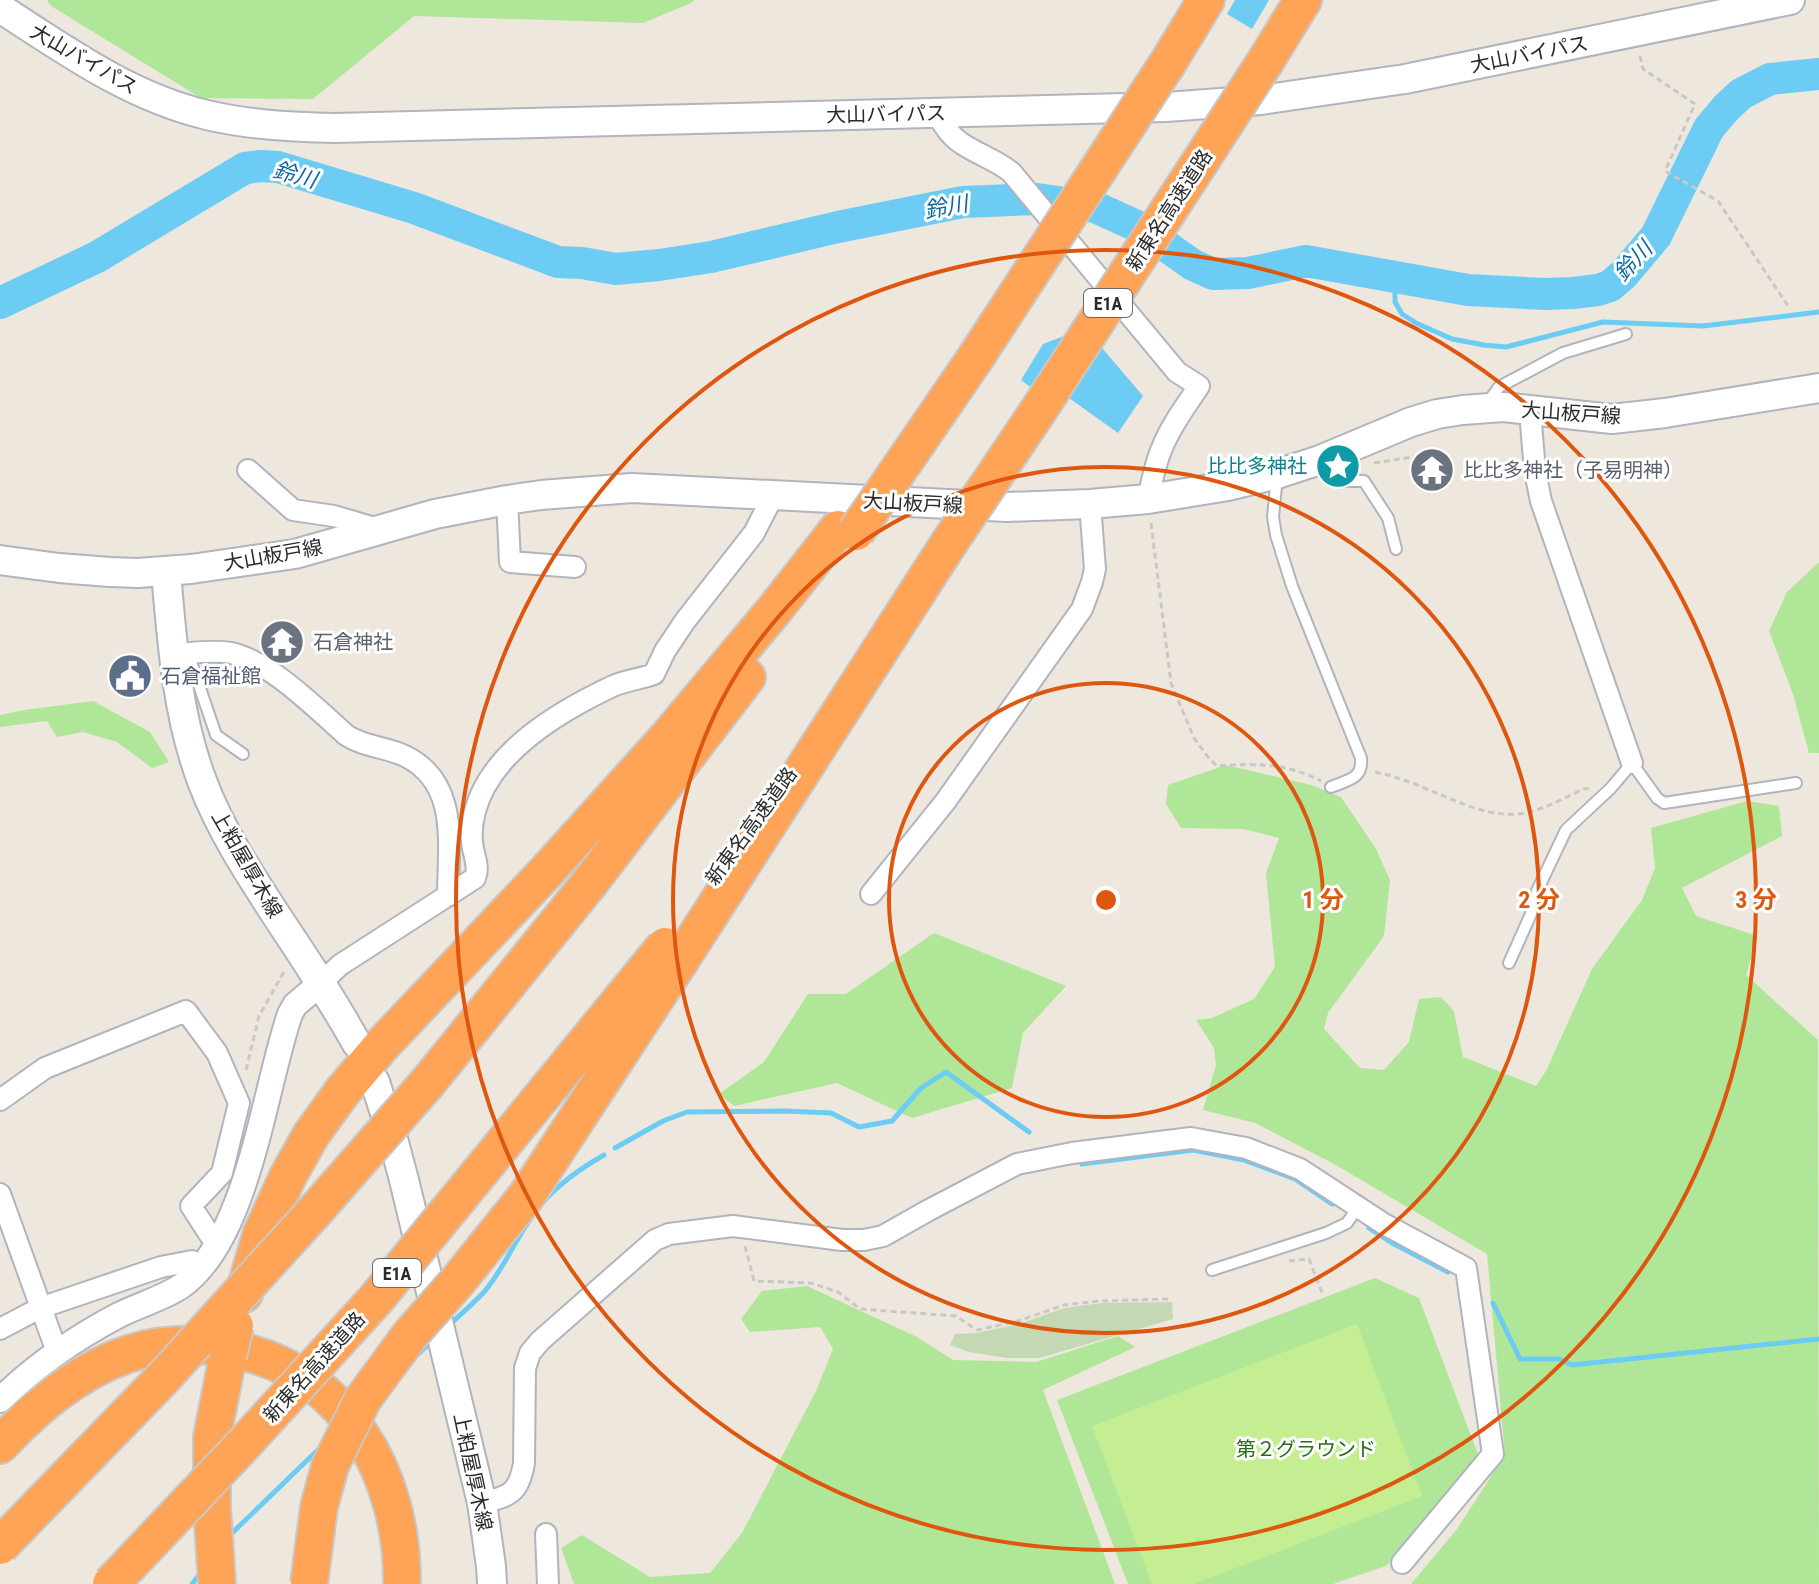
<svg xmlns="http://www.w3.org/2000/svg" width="1819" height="1584" viewBox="0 0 1819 1584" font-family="'Roboto Condensed','Noto Sans JP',sans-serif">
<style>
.green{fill:#b0e697}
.cemetery{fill:#c4d8b3}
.pitch{fill:#c5ee93}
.water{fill:#6cccf3}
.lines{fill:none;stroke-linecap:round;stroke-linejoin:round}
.stream{stroke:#6cccf3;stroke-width:5}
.river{stroke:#6cccf3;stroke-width:32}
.service-casing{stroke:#b1b3bf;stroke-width:14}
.minor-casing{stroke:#b1b3bf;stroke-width:24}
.tertiary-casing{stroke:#b1b3bf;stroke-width:28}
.secondary-casing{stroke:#b1b3bf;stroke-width:32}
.motorway-casing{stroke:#c8c8c8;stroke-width:40}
.path{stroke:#c8c8c8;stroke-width:3;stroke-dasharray:6 4;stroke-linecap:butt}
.service{stroke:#fff;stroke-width:10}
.minor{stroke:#fff;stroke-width:20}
.tertiary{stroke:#fff;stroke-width:24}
.secondary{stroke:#fff;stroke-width:28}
.motorway{stroke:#ffa456;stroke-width:36}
.motorway-bridge-casing{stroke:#c8c8c8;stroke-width:40;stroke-linecap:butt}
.motorway-bridge{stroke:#ffa456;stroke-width:36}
.ring{fill:none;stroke:#df570e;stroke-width:4}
.labels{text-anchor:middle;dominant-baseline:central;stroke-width:6;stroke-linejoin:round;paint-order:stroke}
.shield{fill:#fff;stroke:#6b6b6b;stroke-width:2}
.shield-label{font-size:18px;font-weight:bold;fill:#2b2b2b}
.street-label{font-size:20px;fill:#2b2b2b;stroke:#fff}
.culture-label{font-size:20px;fill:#0d838f;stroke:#fff;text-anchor:end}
.worship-label{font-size:20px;fill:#5b616d;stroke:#fff;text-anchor:start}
.service-label{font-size:20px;fill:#4e5e75;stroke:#fff;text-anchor:start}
.park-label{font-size:20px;fill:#276c18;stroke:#fff}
.water-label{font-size:22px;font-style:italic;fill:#0869a2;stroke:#fff}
.centre{fill:#df570e;stroke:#fff;stroke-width:4}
.ring-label{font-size:24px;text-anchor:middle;font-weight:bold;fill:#df570e;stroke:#fff;stroke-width:6;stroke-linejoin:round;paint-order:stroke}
</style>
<rect width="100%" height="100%" fill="#eee7dd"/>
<path class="green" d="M47,0h647l-3,3 -48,20 -229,-7 -101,83 -112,-1 -150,-92z
M1819,562v191h-10l-16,-59 -24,-63 18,-39z
M93,701l57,31 19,30 -17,6 -35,-26 -34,-10 -26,5 -10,-16 -47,6v-12l24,-5z
M1226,765l85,20 30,12 35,52 14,31 -6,56 -56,77 -4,16 36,39 24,2 25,-28 10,-43 22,-2 13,14 9,46 73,29 10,-15 46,-102 50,-69 13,-32 -4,-40 96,-27 32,5 3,30 -100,52 14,28 62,20 -12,39 72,65 1,544h-408l46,-55 48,-74 -18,-201 -153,-90 -79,-41 -52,-13 13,-45 -2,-17 -18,-28 16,-2 42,-19 21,-32 -9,-94 13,-35 -35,-9 -63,-1 -15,-24 2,-19z
M934,933l132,53 -43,47 -11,55 -100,30 -75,-35 -103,23 -15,-12 45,-32 44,-68h38z
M1375,1278l44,20 60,159 -93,109 -53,18h-205l-71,-184z
M807,1286l110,51 36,23 83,2 82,-26 17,11 -92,43 72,194h-541l-13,-36 21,-13 68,42 60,-4 32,-40 74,-142 17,-42 -13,-22 -70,5 -9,-13 21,-28z"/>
<path class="cemetery" d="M1172,1302l1,17 -134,39h-32l-38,-6 -19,-7 5,-11 22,-1 42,-9 45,-16 38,-5z"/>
<path class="pitch" d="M1357,1324l65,172 -228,88h-42l-60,-158z"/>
<path class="water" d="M1235,0h34l-17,29 -25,-15z
M1085,328l58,68 -25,37 -56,-40 -8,12 -33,-25 22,-36z"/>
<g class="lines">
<path class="stream" d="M1395,277v25l7,12 14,9 36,16 32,6 22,2 97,-25 100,4 116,-14
M615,1148l48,-27 24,-9 98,-1 46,2 28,14 33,-6 29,-33 25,-16 83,60
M1082,1164l111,-14 51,10 51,19 37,25
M542,1203c17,-19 39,-35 62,-48
M1369,1228l23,15 56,29
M1493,1303l27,56h39l13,6 247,-26
M448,1326c12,-11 25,-22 36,-34 19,-22 30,-50 47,-74
M413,1359l19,-18
M228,1537l94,-91
M192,1584l11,-14"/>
<path class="river" d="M0,303l97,-46 148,-89 16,-2 17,1 136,41 144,54 24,1 34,6 43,-4 52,-8 127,-30 125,-25 74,-3 58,8 44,20 54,38 20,9 35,-1 58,-12 162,29 77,4 28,-1 25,-3 12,-4 14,-12 32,-38 53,-108 17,-20 15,-14 29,-15 49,-5"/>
<g class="service-casing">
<path id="service" d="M1490,405l1,-7 8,-11 64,-34 63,-19
M1322,464c14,20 19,17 42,17l24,37 8,31
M1277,476l-4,41 3,18 16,51 69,172c2,21 -13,22 -30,29
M188,653l28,82 27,19
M1509,963l26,-58 2,-14 29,-61 45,-42 21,-25 25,35 7,5 132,-20
M1212,1270l114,-37 21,-10 11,-16"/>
</g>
<g class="minor-casing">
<path id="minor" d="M936,113c7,11 14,23 25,30 16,11 35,17 50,29l166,200 22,14c-13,20 -28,39 -37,62 -7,16 -10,33 -14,51
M1530,411l5,61 6,29 91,262
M248,470l45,40 41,6 44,13
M507,500l3,62 65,5
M175,654c17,-1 38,-4 56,-1 38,8 86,56 115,82 18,12 40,12 59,21 55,27 43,89 43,140
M871,894l74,-92 137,-193 10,-27 3,-13 -5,-65
M321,983l19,-18 135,-87c5,-11 -2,-24 -3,-36 -1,-10 0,-20 3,-31 16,-60 85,-100 138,-125 13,-6 28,-7 41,-12l11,-23 20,-30 69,-88 19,-37
M0,1100l45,-32 141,-57 31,42 22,50 -17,70 -31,33 26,40
M0,1194l57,158
M0,1329l40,-21 121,-41 31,-6 9,7
M482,1503c28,-7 37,-10 42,-40l1,-95 5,-15 10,-12 115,-101 14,-6 64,-8 109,14h22l19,-4 46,-26 88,-46 55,-11 119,-15 55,10 54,21 84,55 82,44 27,186 -91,109
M546,1534l2,50"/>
</g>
<g class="tertiary-casing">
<path id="tertiary" d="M0,1400c36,-35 75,-62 119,-85 20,-10 42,-16 61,-28 68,-46 84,-198 110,-273l5,-9 26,-22"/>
</g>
<g class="secondary-casing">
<path id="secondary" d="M0,8c65,42 130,89 207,107 42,10 85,12 128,13l831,-21 95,-7 144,-21 385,-79
M0,560l59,8 51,4 28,1 53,-4 104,-15 140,-40 72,-14 34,-5 91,-7 375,19 83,-3 58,-5 80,-13 49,-12 43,-14 91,-38 26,-8 26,-4 40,-3 109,12 53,-6 154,-25
M166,572c6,70 11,143 36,209 18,48 46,91 74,134 28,42 56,84 81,129
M375,1082l17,53 12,45 78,323 9,63 1,18"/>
</g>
<g class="motorway-casing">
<path id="motorway" d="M1169,61l37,-61
M1265,62l38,-62
M680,961l269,-418
M429,1081l159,-196 159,-208
M244,1294l17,-59 27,-59 23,-41 31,-43 40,-47 164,-173 121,-134 108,-129 63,-80
M0,1445c39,-42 89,-83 146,-96 28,-6 57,-5 85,0 114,21 172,125 171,235
M217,1584l-5,-77v-70l16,-81"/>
</g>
<path class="path" d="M1640,56l3,13 52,35 -30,67 53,30 72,108
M1374,463l52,-8
M1151,523l20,160 23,55 14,19 9,9c37,-3 70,-3 104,15
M1375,772c19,4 36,10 54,18 30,12 62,29 96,23 21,-4 40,-16 59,-24l7,-1
M246,1070l13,-54 26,-46
M745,1246l9,35 57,2 27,9 22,17 96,7 21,14 41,-9 46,-16 35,-4 71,-2
M1289,1261l20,-2 14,36"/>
<use href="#service" class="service"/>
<use href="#minor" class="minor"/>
<use href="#tertiary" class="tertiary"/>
<use href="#secondary" class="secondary"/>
<use href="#motorway" class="motorway"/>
<g class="motorway-bridge-casing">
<path id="motorway-bridge" d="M856,532l120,-175 193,-296
M949,543l89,-132 227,-349
M228,1356l7,-30
M0,1546l163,-168 152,-167 114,-130
M111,1584l131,-138 134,-147 289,-353
M309,1584l10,-77 11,-41 33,-67 47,-64 47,-53 70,-87 153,-234"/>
</g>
<use href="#motorway-bridge" class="motorway-bridge"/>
</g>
<g class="ring">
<circle cx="1106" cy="900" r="217"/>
<circle cx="1106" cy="900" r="433"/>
<circle cx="1106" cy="900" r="650"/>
</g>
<defs>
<g id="sight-disc" transform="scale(2.3)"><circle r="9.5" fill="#0f9aa8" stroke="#fff"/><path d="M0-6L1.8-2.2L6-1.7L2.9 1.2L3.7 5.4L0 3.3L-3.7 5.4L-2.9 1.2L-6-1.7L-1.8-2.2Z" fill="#fff"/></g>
<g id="temple-disc" transform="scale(2.3)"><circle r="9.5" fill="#6b7280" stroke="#fff"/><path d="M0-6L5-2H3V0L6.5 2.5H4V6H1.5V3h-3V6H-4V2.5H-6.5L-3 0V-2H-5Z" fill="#fff"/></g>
<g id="civic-disc" transform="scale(2.3)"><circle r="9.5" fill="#5c6f8a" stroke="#fff"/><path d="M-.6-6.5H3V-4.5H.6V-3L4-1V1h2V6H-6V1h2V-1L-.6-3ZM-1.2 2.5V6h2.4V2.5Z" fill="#fff"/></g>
</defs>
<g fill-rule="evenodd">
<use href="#sight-disc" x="1338" y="466"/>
<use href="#temple-disc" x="1432" y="470"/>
<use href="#temple-disc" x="282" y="642"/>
<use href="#civic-disc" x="130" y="676"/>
</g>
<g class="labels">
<g class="shield">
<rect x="1084" y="289" width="48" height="28" rx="6"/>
<rect x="373" y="1259" width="48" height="28" rx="6"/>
</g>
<g class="shield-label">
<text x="1108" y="303">E1A</text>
<text x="397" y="1273">E1A</text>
</g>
<g class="street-label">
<text transform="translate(1529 54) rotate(-11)">大山バイパス</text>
<text transform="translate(84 59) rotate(30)">大山バイパス</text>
<text transform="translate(886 114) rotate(-1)">大山バイパス</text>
<text transform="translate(1169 210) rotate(-57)">新東名高速道路</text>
<text transform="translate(1571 413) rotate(4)">大山板戸線</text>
<text transform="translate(913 503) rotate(3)">大山板戸線</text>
<text transform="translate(273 555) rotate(-10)">大山板戸線</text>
<text transform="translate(751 826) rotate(-54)">新東名高速道路</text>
<text transform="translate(247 864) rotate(60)">上粕屋厚木線</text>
<text transform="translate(314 1367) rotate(-48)">新東名高速道路</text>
<text transform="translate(473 1472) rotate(78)">上粕屋厚木線</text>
</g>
<g class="culture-label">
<text x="1307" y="466">比比多神社</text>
</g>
<g class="worship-label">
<text x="1463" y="470">比比多神社（子易明神）</text>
<text x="313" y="642">石倉神社</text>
</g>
<g class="service-label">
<text x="161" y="676">石倉福祉館</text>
</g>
<g class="park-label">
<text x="1306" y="1449">第２グラウンド</text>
</g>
<g class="water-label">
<text transform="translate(295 175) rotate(15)">鈴川</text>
<text transform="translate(946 207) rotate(-10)">鈴川</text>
<text transform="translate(1633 261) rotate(-47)">鈴川</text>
</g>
</g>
<circle cx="1106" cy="900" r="12" class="centre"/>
<g class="ring-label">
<text x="1323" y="908">1 分</text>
<text x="1539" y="908">2 分</text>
<text x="1756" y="908">3 分</text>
</g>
</svg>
